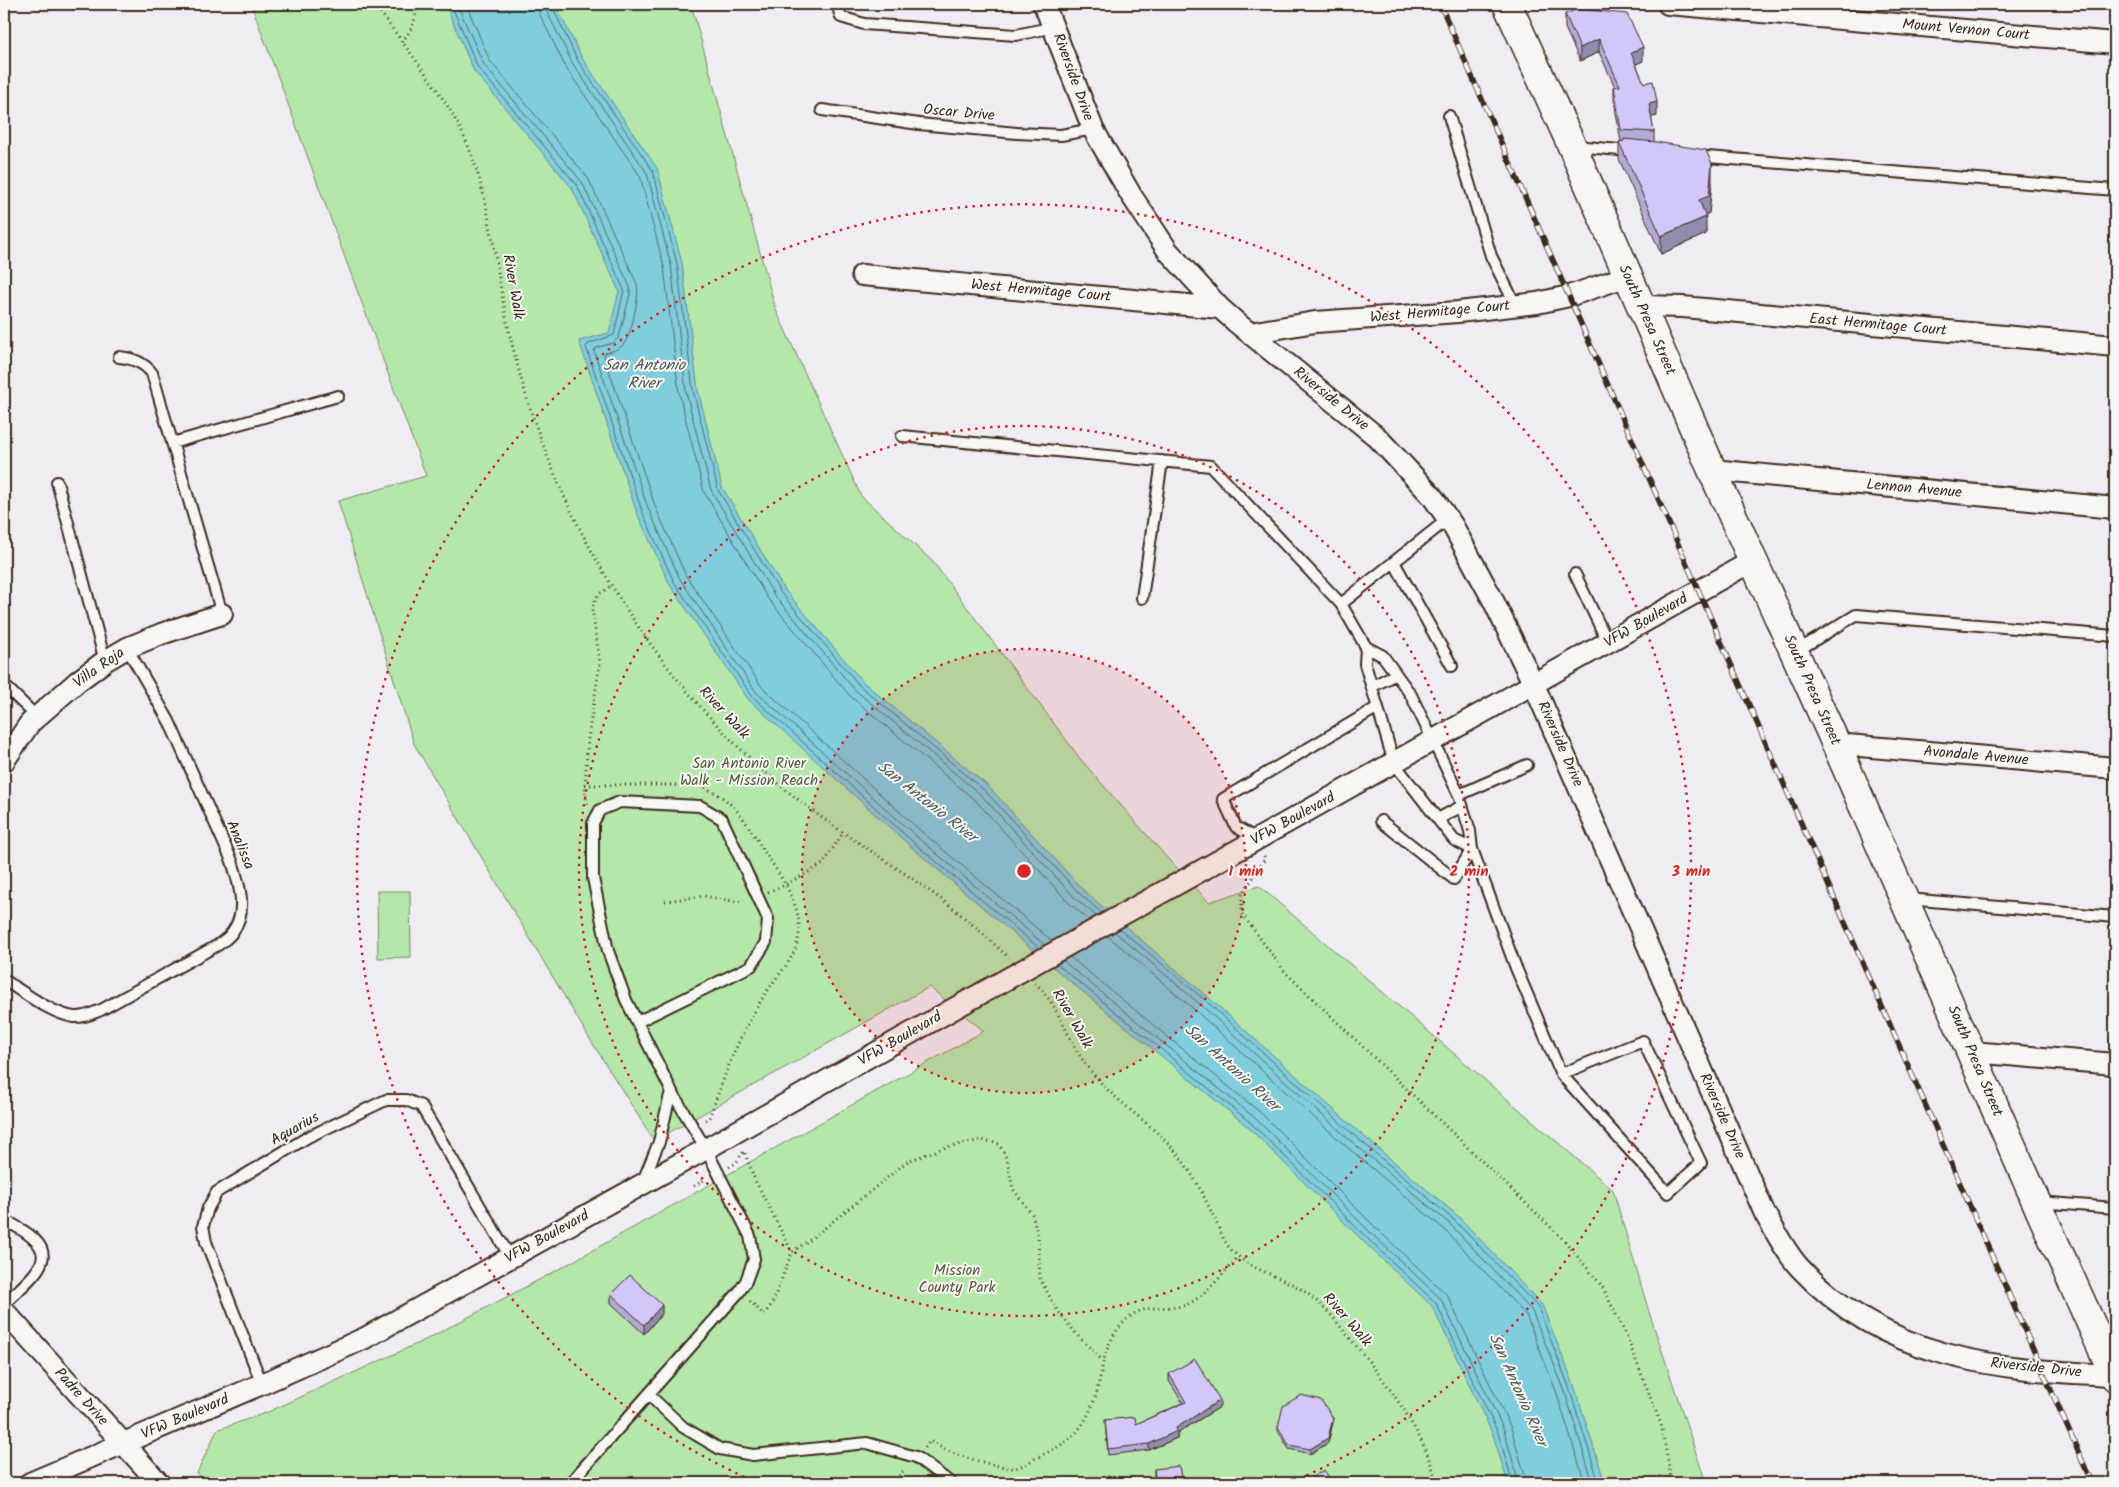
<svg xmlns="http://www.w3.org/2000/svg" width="2119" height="1487" viewBox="0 0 2119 1487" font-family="Kalam,sans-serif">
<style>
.green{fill:#b4e7a9;stroke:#788864}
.water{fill:#7fcddd;stroke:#648c91}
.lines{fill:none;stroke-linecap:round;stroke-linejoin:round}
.shore{stroke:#566b6a;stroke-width:1}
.lane-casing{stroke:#3b2a1e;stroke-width:14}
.street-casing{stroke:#3b2a1e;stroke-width:24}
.secondary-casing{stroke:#3b2a1e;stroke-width:31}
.path{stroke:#3b2a1e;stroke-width:3;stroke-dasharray:1 4;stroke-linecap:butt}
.lane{stroke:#f6f6f2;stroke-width:10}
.street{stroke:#f6f6f2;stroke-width:20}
.secondary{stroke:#f6f6f2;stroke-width:28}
.rail-casing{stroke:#3b2a1e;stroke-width:5.5}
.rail{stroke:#f6f6f2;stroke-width:4;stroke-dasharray:11;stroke-linecap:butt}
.street-bridge-casing{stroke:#3b2a1e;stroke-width:24;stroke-linecap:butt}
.street-bridge{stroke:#f6f6f2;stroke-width:20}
.wall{fill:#b5aad5;stroke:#3b2a1e}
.shaded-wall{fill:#948bae;stroke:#3b2a1e}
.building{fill:#d3c6f8;stroke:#3b2a1e}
.ring{fill:none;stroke:#d62828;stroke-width:2.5;stroke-dasharray:2.5 5}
.labels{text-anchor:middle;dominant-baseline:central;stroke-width:4;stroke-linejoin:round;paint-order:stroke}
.street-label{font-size:15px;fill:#3b2a1e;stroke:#f6f6f2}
.park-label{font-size:15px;fill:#595941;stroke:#f6f6f2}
.water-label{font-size:16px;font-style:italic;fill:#4f5b57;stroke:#f6f6f2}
.centre{fill:#d62828;stroke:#f6f6f2;stroke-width:2.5}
.ring-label{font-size:15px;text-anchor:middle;font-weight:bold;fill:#d62828;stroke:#f6f6f2;stroke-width:4;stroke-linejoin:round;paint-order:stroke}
</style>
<rect width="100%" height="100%" fill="#efecf3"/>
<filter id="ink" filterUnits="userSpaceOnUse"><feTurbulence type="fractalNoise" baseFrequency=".02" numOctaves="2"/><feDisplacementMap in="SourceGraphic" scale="10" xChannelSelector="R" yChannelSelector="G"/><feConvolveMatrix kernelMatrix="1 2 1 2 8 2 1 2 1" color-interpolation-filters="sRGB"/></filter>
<g filter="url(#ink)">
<path class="green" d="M251,4h440l85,306 85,186 72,66 149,199 87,99 40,42 50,-16 354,304 36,122 57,171h-1499l-10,-10 20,-43 51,-18 157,-72 127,-67 432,-242 -55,-44 -275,154 -66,-105 -174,-292 -76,-243 88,-25z
M377,891h33l1,66 -33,1z"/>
<path class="water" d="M445,4h110l27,54 75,110 25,95 16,127 24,97 62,102 79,93 126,105 94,103 125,107 152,136 98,83 84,89 32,80 31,98h-97l-15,-48 -61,-129 -64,-60 -120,-119 -182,-149 -156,-132 -162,-147 -78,-114 -33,-72 -58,-172 30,-8 10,-42 -47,-103 -98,-117z"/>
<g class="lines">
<path class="shore" d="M451,4l27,64 99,117 47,105 -10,45 -26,9 -2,3 56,164 32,71 78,114 161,146 126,106
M457,4l27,61 98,117 48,105v7l-11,43 -6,6 -17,5 -2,3 54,157 32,71 76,113 161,145 128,108
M466,4l24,57 98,117 49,106c3,11 -6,53 -14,61 -5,5 -11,6 -18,8l-1,3 51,150 31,70 76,111 160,145 130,109
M537,4l2,9 27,55 74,108 24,91 15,126 25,99 64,107 82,97 126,105 93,102 20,17
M545,4l1,6 27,54 74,109 24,92 15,127 25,98 63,105 81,95 126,105 94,103 21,18
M551,4l27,57 75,110 24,93 16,126 25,100 62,102 79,93 126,106 94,102 23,20
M1120,929l85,71 151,137 98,83 84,87 31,80 30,96
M1115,932l86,73 151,137 98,82 82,87 32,78 29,94
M1108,936l88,75 151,136 98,83 81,85 30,76 29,92
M1070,957l191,156 120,120 66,62 64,133 16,55
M1063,961l192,157 121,120 65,61 63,131 15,53
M1057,964l194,159 121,120 64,60 62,130 15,50"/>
<g class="lane-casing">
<path id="lane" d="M837,4l4,13 23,7 152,11 38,-8
M822,110l97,14 98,9 44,2 32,-6
M1449,116l42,140 25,50
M1575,146l56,5
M1695,156l420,34
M119,357c14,1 25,6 33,16l70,241
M902,436l309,30 130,138 25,43 17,9 28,39 48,100 11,36 2,18 -18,-9 -60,-77 -29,-99 1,-17
M172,443l166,-47
M57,482l48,179
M1394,562l58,104
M1575,574l33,69
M1142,598l20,-137
M1341,604l107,-85
M1795,652l61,-37 259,21
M4,685l33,32
M1373,686l23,-12
M1459,795l68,-30
M1438,819l24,-13
M1381,821l73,58 18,-30
M1257,839l-21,-12 -13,-28 155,-92
M1472,849l44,119 45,106 82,-33 58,122 -33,30 -107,-119
M1908,899l207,18
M4,980c19,12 48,34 70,37 10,1 19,-4 27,-7l117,-65c5,-4 12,-8 15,-14 15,-20 6,-48 -1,-70l-63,-140 -42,-73
M643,1181l16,-39 12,-51
M2039,1202l76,6
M4,1220c63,31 39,47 0,84
M262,1384l-56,-142 -3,-16 5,-18 9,-16 91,-55 78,-37h20l15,6 89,151
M649,1395l34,32 37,22 33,6 114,-12 49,14 35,26
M570,1483l169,-191 7,-11 8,-22 -4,-23 -44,-87 -34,-57 -46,-92 -18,-49 -15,-73v-55l7,-13 20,-8 80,4 22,13 46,100 -2,23 -15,24 -114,56"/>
</g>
<g class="street-casing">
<path id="street" d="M1044,4l49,125 38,66 37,56 52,57 17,15 140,114 55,59 21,30 40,74 41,85 231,529c11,18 20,38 35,54 85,91 197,102 314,107
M1668,4l447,39
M862,275l358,33
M1641,306l42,1 432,39
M1250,333l65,-11 143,-10 79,-9 32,-7 59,-20
M1712,470l403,38
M1836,744l279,24
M4,761l26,-38 48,-42 27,-20 22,-13 34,-14 61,-20
M1204,869l550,-309
M1972,1052l143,12
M4,1311l155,172
M30,1483l232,-99 103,-46 341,-189 249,-141"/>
</g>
<g class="secondary-casing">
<path id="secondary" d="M1507,4l65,142 140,324 124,274 206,471 73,162"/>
</g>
<path class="path" d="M375,4c32,48 72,90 94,144 22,57 26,116 38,174 16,74 41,145 76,213 53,101 127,196 217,266 47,37 99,66 146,102 22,17 43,36 63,55
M402,42c10,-13 15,-22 14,-38
M585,785h111c36,11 48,33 66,63 16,25 40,55 37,86 -3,24 -17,35 -29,53 -9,12 -16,26 -23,39 -16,29 -26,61 -38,92l-4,2
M587,804l-2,-19 3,-47 12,-74 -8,-56 6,-13 14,-10
M1264,856l1,3 -23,36v19l43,58 279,268 38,46 24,49 35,89 11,59
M768,892l17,-7 38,-21 20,-31
M665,901l39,-5 34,6 6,-2
M1035,983c25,23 32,57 52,83 26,36 65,56 92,90 14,18 24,38 34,59 5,10 8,21 15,31 19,24 46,27 71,42 12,7 22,17 32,27 42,52 88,102 106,168
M729,1167l7,-4 8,-12 11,29 37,72
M694,1186l12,-7
M750,1301l14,14 8,-11 20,-52 19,-13 97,-78 38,-14 36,-7 17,4 8,15 6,30 19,25 6,22 2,43 17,31 20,25 25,25
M925,1448l5,-7c7,4 14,8 20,11 9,4 55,17 63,16 7,0 14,-5 21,-9 27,-13 45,-21 57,-51 13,-29 8,-58 31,-84 24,-27 48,-9 70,-22 18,-11 32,-30 46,-45
M892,1483l13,-14"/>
<use href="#lane" class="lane"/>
<use href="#street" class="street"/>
<use href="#secondary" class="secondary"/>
<g class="rail-casing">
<path id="rail" d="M1440,4l652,1479"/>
</g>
<use href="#rail" class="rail"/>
<g class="street-bridge-casing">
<path id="street-bridge" d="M955,1008l249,-139"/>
</g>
<use href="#street-bridge" class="street-bridge"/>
</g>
<path class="wall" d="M1565,14l78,47 -7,3 21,52 -6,1 3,15v10l58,40 -3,31 -4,2 1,19 -45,20 -42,-95v-17h2l-7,-41v-14h1l-16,-35 -19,9 -15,-33z
M611,1294l51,20 -18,20 -33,-31z
M1169,1374l51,33 -43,26v5l-28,12 -41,5 -3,-35 31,4 47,-21 -14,-22z
M1333,1422l-5,21 -18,11 -21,-5 -11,-18v-4z
M1154,1469l28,14h-28z"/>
<path class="shaded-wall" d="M1599,39v13l-19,9v-13z
M1643,47v14l-12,5v-13z
M1657,102v14l-8,2v-14z
M1712,164v18l-3,31 -10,5v-18z
M1706,217v17l-45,20v-18z
M662,1305v9l-18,20v-9z
M1220,1400v7l-43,26v5l-28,12v-6z
M1333,1418v4l-5,21 -18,11v-5z"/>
<path class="building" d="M1578,9l49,5 16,33 -12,6 13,30 9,-2 4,21 -8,2 5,28 -33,-2 -7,-43 6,-1 -21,-47 -19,9 -15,-34z
M1624,139l32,3 50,8 6,14 -3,32 -10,4 7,17 -45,19 -42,-94 5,-1z
M630,1275l32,30 -18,20 -33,-31z
M1195,1359l25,41 -44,28 1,3 -28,13 -41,5 -3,-29 30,-3 1,7 50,-22 -17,-28z
M1301,1395l20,5 12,18 -5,20 -18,11 -21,-4 -11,-18 5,-21z
M1179,1466l3,17h-26l-2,-14z
M1324,1470l9,13h-30z"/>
</g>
<circle cx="1024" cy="871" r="222" fill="#d62828" fill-opacity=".12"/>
<g class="ring">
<circle cx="1024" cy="871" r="222"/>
<circle cx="1024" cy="871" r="445"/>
<path d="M758 1483A667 667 0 1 1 1290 1483"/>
</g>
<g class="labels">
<g class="street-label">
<text transform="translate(1966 30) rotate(5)">Mount Vernon Court</text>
<text transform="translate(1073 77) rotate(70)">Riverside Drive</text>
<text transform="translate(959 113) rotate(5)">Oscar Drive</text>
<text transform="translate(513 287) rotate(80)">River Walk</text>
<text transform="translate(1041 291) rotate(5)">West Hermitage Court</text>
<text transform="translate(1440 312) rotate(-5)">West Hermitage Court</text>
<text transform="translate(1647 320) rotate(66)">South Presa Street</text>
<text transform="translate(1878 325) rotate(5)">East Hermitage Court</text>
<text transform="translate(1331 399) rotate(39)">Riverside Drive</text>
<text transform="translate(1914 489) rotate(5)">Lennon Avenue</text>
<text transform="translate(1646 621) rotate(-30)">VFW Boulevard</text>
<text transform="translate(99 668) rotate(-35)">Villa Roja</text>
<text transform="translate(1812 690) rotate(66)">South Presa Street</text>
<text transform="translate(724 713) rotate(47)">River Walk</text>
<text transform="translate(1560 744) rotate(66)">Riverside Drive</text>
<text transform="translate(1976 756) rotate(5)">Avondale Avenue</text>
<text transform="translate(1293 819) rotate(-29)">VFW Boulevard</text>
<text transform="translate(240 845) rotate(68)">Analissa</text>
<text transform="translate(1072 1019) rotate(60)">River Walk</text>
<text transform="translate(900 1039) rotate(-30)">VFW Boulevard</text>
<text transform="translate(1975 1061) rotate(67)">South Presa Street</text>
<text transform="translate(1722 1116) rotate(66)">Riverside Drive</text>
<text transform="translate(295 1129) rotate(-29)">Aquarius</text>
<text transform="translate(547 1237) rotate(-29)">VFW Boulevard</text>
<text transform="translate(1347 1320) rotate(49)">River Walk</text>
<text transform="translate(2036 1368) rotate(6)">Riverside Drive</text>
<text transform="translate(81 1397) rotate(48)">Padre Drive</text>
<text transform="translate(185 1417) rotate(-23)">VFW Boulevard</text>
</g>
<g class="park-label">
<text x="749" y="764">San Antonio River<tspan x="749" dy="17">Walk - Mission Reach</tspan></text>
<text x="957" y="1271">Mission<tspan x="957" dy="17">County Park</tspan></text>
</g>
<g class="water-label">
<text x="644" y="365">San Antonio<tspan x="644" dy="18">River</tspan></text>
<text transform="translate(927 802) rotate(38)">San Antonio River</text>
<text transform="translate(1232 1068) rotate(42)">San Antonio River</text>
<text transform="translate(1518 1390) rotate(66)">San Antonio River</text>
</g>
</g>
<circle cx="1024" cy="871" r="8" class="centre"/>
<g class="ring-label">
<text x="1246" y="876">1 min</text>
<text x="1469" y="876">2 min</text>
<text x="1691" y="876">3 min</text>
</g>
<rect width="2119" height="1487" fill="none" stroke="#f6f6f2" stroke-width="20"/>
<rect x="10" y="10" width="2099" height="1467" fill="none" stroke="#3b2a1e" stroke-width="2" filter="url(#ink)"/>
</svg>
